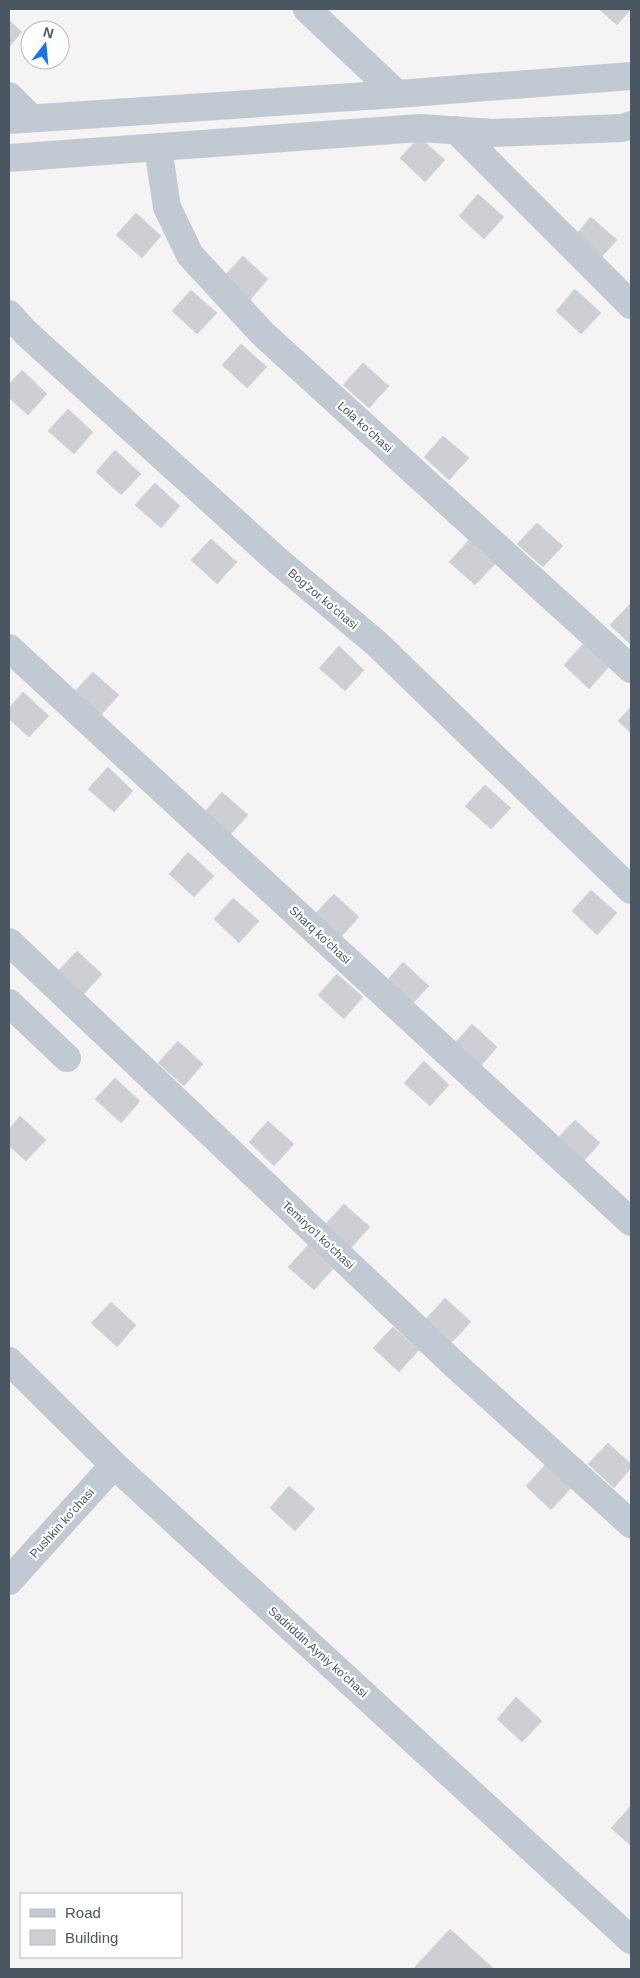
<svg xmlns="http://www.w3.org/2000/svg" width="640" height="1978" viewBox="0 0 640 1978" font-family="Arial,sans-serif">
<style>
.building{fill:#cdcfd5;stroke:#d7d9de}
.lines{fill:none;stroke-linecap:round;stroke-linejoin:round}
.minor{stroke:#c1cad2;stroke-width:28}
.tertiary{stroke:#c1cad2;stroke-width:28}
.labels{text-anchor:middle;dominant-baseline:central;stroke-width:4.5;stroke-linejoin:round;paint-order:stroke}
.street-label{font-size:12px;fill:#4a5661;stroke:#fff}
</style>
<rect width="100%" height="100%" fill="#f5f3f3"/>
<path class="building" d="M599,9h32l-14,16z
M9,20l13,12 -13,15z
M419,137l26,23 -20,22 -25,-24z
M478,194l26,23 -20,22 -25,-23z
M136,213l25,23 -19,22 -26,-23z
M591,217l26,23 -20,22 -25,-23z
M243,256l25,23 -19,22 -26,-24z
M575,289l26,24 -20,21 -25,-23z
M191,290l26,23 -20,21 -25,-23z
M241,344l26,23 -20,21 -25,-23z
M363,363l26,23 -20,22 -26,-23z
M22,370l25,24 -19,21 -19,-17v-14z
M68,409l25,23 -19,22 -26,-23z
M443,436l26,22 -20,22 -25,-23z
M115,450l26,24 -20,21 -25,-23z
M155,483l25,23 -19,22 -26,-23z
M537,523l26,23 -20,21 -26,-23z
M211,539l26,23 -20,22 -26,-24z
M469,540l26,24 -20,21 -26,-23z
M630,604l1,1v40l-21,-20z
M583,644l26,23 -20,22 -25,-24z
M339,646l25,24 -19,21 -26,-23z
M93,672l26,23 -20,22 -26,-24z
M23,692l26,24 -20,21 -20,-18v-11z
M631,707v26l-13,-12z
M108,767l25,24 -19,21 -26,-23z
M485,785l26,23 -20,21 -26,-23z
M222,792l26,23 -20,22 -25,-23z
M188,852l26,24 -20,21 -25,-23z
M591,890l26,23 -20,22 -25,-24z
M334,894l25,23 -19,21 -26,-23z
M233,898l26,23 -20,22 -25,-24z
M77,951l25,23 -19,21 -26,-23z
M403,962l26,24 -20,21 -25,-23z
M337,974l26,23 -19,22 -26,-24z
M472,1024l25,23 -19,22 -26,-23z
M178,1041l25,23 -19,22 -26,-23z
M424,1061l25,24 -19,21 -26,-23z
M115,1078l25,23 -19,22 -26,-24z
M20,1116l26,24 -20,21 -17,-15v-17z
M575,1120l25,23 -19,21 -26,-23z
M268,1121l26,23 -20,22 -25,-24z
M344,1204l26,23 -20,22 -26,-23z
M308,1245l25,24 -19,21 -26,-23z
M445,1298l26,24 -20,21 -26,-23z
M111,1302l25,23 -19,22 -26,-24z
M393,1327l26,23 -20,22 -26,-24z
M608,1443l23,21v4l-17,20 -26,-24z
M545,1465l26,23 -20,22 -25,-24z
M289,1486l26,23 -20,22 -25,-23z
M516,1697l26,24 -20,21 -25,-23z
M631,1806v40l-20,-18z
M450,1929l44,40h-81z"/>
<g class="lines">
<path class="minor" d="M307,9l90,85
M9,96l22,22
M9,120l388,-26 234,-18
M456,130l175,175
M158,147l9,60 23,48 72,78 369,336
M9,158l411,-30 73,5 129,-5 9,-3
M9,314l17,19 252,228 98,82 255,247
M9,648l622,574
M9,942l445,422 177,160
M9,1003l58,55"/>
<path class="tertiary" d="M9,1361l105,104 517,475
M9,1581l105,-116"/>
</g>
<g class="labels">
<g class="street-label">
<text transform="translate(365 427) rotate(42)">Lola ko'chasi</text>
<text transform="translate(323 599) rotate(40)">Bog'zor ko'chasi</text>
<text transform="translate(320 935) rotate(43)">Sharq ko'chasi</text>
<text transform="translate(318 1235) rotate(43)">Temiryo'l ko'chasi</text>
<text transform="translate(62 1523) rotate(-48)">Pushkin ko'chasi</text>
<text transform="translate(318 1652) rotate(42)">Sadriddin Ayniy ko'chasi</text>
</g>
</g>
<rect width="640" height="1978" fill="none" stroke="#4a5661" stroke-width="20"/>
<rect x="20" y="1893" width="162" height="65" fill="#ffffff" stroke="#b7bbc0"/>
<rect x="30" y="1909" width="25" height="8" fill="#c1cad2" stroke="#b7bbc0"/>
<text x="65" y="1918" font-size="15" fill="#4a5661">Road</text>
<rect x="30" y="1930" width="25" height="15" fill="#cdcfd5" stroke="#b7bbc0"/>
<text x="65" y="1943" font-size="15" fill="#4a5661">Building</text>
<g transform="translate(45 45) rotate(16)"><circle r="24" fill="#ffffff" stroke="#b7bbc0"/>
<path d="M0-4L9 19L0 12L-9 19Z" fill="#1a73e8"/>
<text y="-8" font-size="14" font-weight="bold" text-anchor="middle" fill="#4a5661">N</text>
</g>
</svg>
